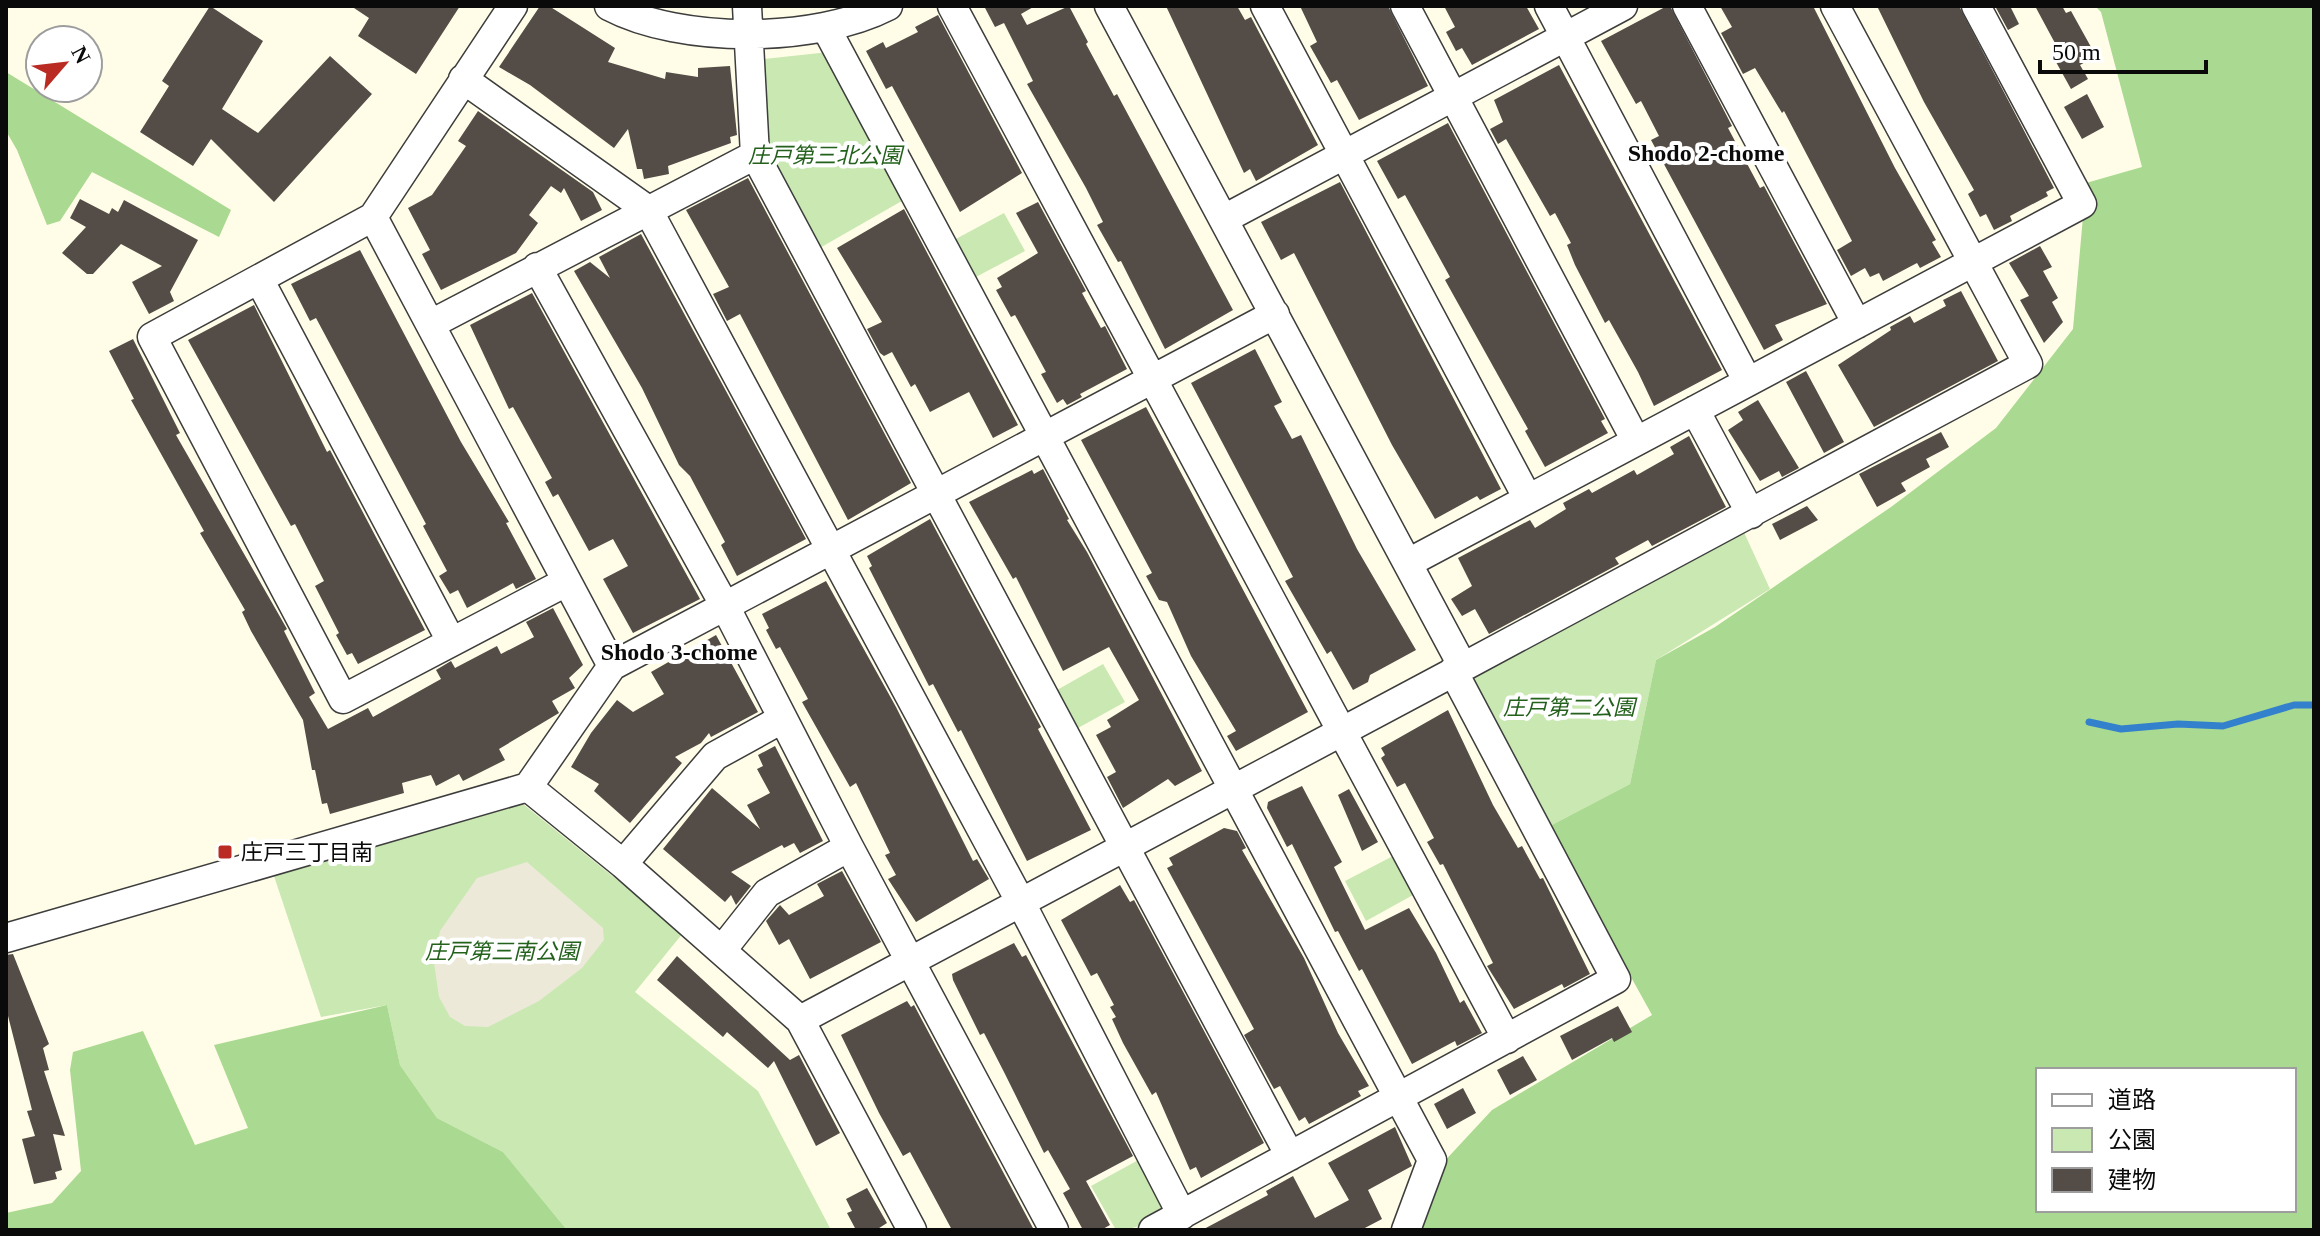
<svg xmlns="http://www.w3.org/2000/svg" width="2320" height="1236" viewBox="0 0 2320 1236" font-family="'Times New Roman','Noto Sans JP',serif">
<style>
.green{fill:#c9e8b2}
.forest{fill:#aad991;fill-rule:evenodd}
.plaza{fill:#ede9d9}
.lines{fill:none;stroke-linecap:round;stroke-linejoin:round}
.stream{stroke:#3380cd;stroke-width:7}
.building{fill:#534c47}
.minor-casing{stroke:#3d3d3d;stroke-width:31}
.minor{stroke:#fff;stroke-width:28}
.poi-dot{fill:#b92b23;stroke:#fff;stroke-width:3}
.labels{text-anchor:middle;dominant-baseline:central;stroke-width:8;stroke-linejoin:round;paint-order:stroke}
.park-label{font-size:22px;font-style:italic;fill:#23611c;stroke:#fff}
.poi-label{font-size:22px;fill:#0a0a0a;stroke:#fff;text-anchor:start}
.neighbourhood-label{font-size:24px;font-weight:bold;fill:#0a0a0a;stroke:#fff}
</style>
<rect width="100%" height="100%" fill="#fffde7"/>
<path class="green" d="M829,52l78,146 -89,51 -48,-86 -6,-104z
M1004,213l21,38 -51,27 -20,-38z
M1742,528l28,61 -114,71 -26,124 -82,43 -76,-144 5,-12z
M1103,664l22,38 -47,26 -21,-38z
M523,804l160,129 -48,59 123,99 73,139h-264l-64,-78 -66,-34 -37,-53 -13,-60 -66,12 -47,-141z
M1393,856l20,39 -47,26 -21,-40z
M1142,1158l24,44c-10,19 -29,28 -50,28l-25,-44z"/>
<path class="forest" d="M2095,6h219v1224h-893l19,-64 52,-56 160,-95 -104,-188 82,-43 26,-124 59,-33 176,-120 105,-79 77,-99 13,-146 56,-16 -41,-155zM2038,1070h256v140h-256z
M6,72l225,138 -12,27 -127,-65 -32,49 -13,4 -30,-75 -11,-19z
M387,1005l13,60 37,53 66,34 64,78h-561v-17l46,-10 29,-32 -11,-101 3,-18 70,-21 52,114 53,-17 -34,-83z"/>
<path class="plaza" d="M527,862l76,66 1,12 -22,28 -43,33 -51,26 -23,-1 -15,-9 -11,-20 -5,-34 6,-32 37,-53z"/>
<g class="lines">
<path class="stream" d="M2089,722l32,7 57,-5 45,2 71,-21h20"/>
</g>
<path class="building" d="M210,6l53,35 -41,68 36,24 72,-77 42,38 -98,108 -63,-63 -18,27 -53,-34 29,-46 -7,-5z
M351,6h109l-44,68 -58,-38 11,-18z
M540,6h9l66,42 -7,14 57,17 1,-7 32,5v-9l32,-2 7,69 -7,2 1,6 -63,23 1,8 -25,5 -2,-10h-5l-9,-40 -14,19 -84,-63 -31,-18z
M984,6h51l-14,8 6,11 42,-19 19,36 -2,2 28,52 3,-2 116,216 -68,39 -44,-88 -3,1 -21,-37 6,-3 -17,-34 -59,-104 6,-3 -29,-58 -9,4z
M1166,6h71l8,14 6,-3 67,128 -62,36 -6,-12 -6,4z
M1300,6h88l40,80 -69,34 -22,-40 -6,3 -21,-37 7,-4z
M1444,6h82l13,23 -67,36 -10,-17 -6,3 -10,-19 9,-5z
M1667,6h3l62,120 -4,2 32,60 4,-2 63,118 -52,21 8,15 -19,10 -113,-210 8,-4 -18,-35 -5,3 -35,-63z
M1720,6h93l82,162 41,72 -4,2 9,15 -21,11 -3,-5 -34,18 -4,-8 -9,4 -5,-9 -14,8 -14,-26 15,-9 -68,-130 -2,2 -27,-45 -12,6 -22,-41 11,-6z
M1877,6h82l95,182 -8,4 2,4 -38,20 2,5 -18,9 -8,-16 -6,3 -12,-23 6,-4 -50,-88z
M1995,6h15l9,18 -11,6z
M2035,6h27l4,7 5,-2 25,45 -16,9 8,14 -17,10 -15,-27 7,-4z
M938,15l84,158 -62,39 -68,-126 -6,3 -20,-38 17,-9 3,6 32,-16 -3,-5z
M1559,65l163,305 -68,36 -16,-34 -29,-52 -4,3 -30,-58 -8,-20 4,-2 -16,-30 -5,3 -44,-77 -8,5 -8,-15 13,-7 -9,-22z
M2087,94l17,33 -22,12 -18,-32z
M478,111l115,81 9,18 -21,11 -17,-33 -3,5 -10,-7 -22,29 9,8 -22,30 -75,37 -19,-36 8,-4 -22,-42 24,-13 34,-49 -8,-5z
M1448,123l157,296 -4,2 7,12 -63,34 -20,-36 3,-2 -83,-149 5,-3 -45,-82 -7,4 -21,-38z
M748,178l163,305 -63,37 -108,-206 -13,7 -14,-27 16,-7 -43,-77z
M1340,182l161,307 -21,11 -3,-4 -42,23 -43,-74 -98,-192 -13,7 -20,-38z
M80,199l29,15 3,-6 6,4 6,-12 74,40 -28,52 4,9 -25,13 -17,-32 30,-16 -41,-22 -28,30h-6l-25,-21 24,-26 -16,-9z
M1038,202l48,89 -4,2 19,35 4,-2 22,43 -47,25 2,3 -15,8 -4,-6 -6,4 -16,-29 5,-2 -31,-57 -4,2 -15,-27 6,-3 -5,-9 41,-25 -22,-40z
M904,209l114,216 -25,13 -24,-46 -39,20 -15,-28 -4,3 -19,-35 -8,4 -4,-3 -13,-24 15,-7 -45,-74z
M641,234l165,305 -69,37 -16,-31 4,-3 -35,-66 -11,-11 -37,-77 -68,-117 16,-9 20,16 -11,-21z
M2040,246l12,21 -9,4 15,27 -6,4 11,20 -19,21 -24,-43 9,-4 -20,-33z
M360,250l101,192 48,80 -3,1 30,56 -20,10 -3,-6 -46,25 -9,-18 -8,4 -11,-18 8,-5 -24,-45 3,-2 -110,-206 -6,3 -19,-37z
M1961,291l37,70 -124,66 -36,-62 53,-35 -1,-3 20,-11 4,7 32,-17 -3,-6z
M532,293l168,306 -67,34 -30,-54 25,-13 -15,-27 -24,12 -31,-57 -5,3 -8,-15 7,-4 -39,-71 -4,2 -39,-84z
M254,305l73,147 3,-2 95,180 -67,34 -6,-11 -5,2 -11,-20 3,-2 -24,-47 9,-5 -29,-57 -4,2 -103,-186z
M133,339l47,94 -4,2 111,194 -3,2 31,62 -6,4 19,32 40,-21 5,9 68,-38 -5,-9 15,-9 4,7 42,-22 4,8 33,-17 -8,-15 27,-14 30,57 -14,13 6,10 -23,13 7,12 -60,36 6,11 -42,21 -4,-7 -23,12 -5,-11 -29,8 2,10 -74,21 -3,-11 -5,1 -7,-34h-3l-9,-50 -52,-89 -9,-19 3,-2 -45,-77 4,-2 -73,-131 3,-1 -25,-48z
M1255,349l27,53 -8,4 18,33 9,-4 56,114 59,101 -46,25 -2,7 -15,8 -22,-39 -4,3 -42,-73 8,-4 -102,-194z
M1806,371l38,71 -20,11 -38,-71z
M1758,400l41,68 -17,9 -3,-6 -19,10 -32,-51 15,-10 -5,-8z
M1146,407l162,305 -72,39 -9,-15 9,-5 -45,-75 -24,-54 -8,-2 -13,-24 6,-3 -71,-133z
M1941,432l8,15 -23,12 4,8 -29,16 5,8 -29,16 -18,-33z
M1689,436l37,71 -74,39 -4,-6 -33,18 4,6 -130,70 -14,-25 -13,7 -11,-17 21,-13 -14,-28 72,-38 5,8 31,-19 -3,-6 26,-14 3,4 42,-23 3,5 37,-21 -4,-7z
M1043,469l26,50 -2,1 20,32 115,219 -27,15 -7,-7 -45,29 -16,-31 9,-5 -20,-37 15,-8 -4,-7 32,-20 -30,-53 -46,24 -47,-94 -3,2 -44,-77 63,-32 2,4z
M1807,506l11,14 -38,20 -8,-16z
M930,519l111,208 -3,2 53,101 -64,31 -66,-131 -3,2 -25,-48 -4,2 -60,-118 3,-2 -5,-10z
M826,581l70,126 77,154 4,-2 12,20 -73,43 -28,-43 8,-4 -11,-20 5,-2 -34,-70 -6,4 -48,-85 6,-3 -28,-52 -4,2 -10,-19 3,-2 -7,-14z
M716,635l42,77 -47,25 -2,-4 -8,10 -26,14 7,6 -52,60 -36,-32 5,-7 -28,-17 20,-34 26,-33 16,12 31,-18 -13,-22z
M1448,710l45,95 25,43 4,-2 18,33 3,-1 47,96 -26,14 -2,-4 -48,25 -27,-43 6,-3 -50,-99 -3,1 -13,-23 7,-4 -29,-55 -8,4 -16,-29 4,-3 -4,-7z
M775,746l48,95 -23,12 -6,-10 -10,5 -2,-3 -51,27 20,14 -15,19 -5,-10 -6,7 -62,-53 49,-61 48,41 -13,-24 23,-12 -13,-24 6,-3 -5,-11z
M1302,786l40,76 -8,5 31,63 44,-22 27,45 24,50 4,-3 18,33 -25,13 -2,-5 -43,23 -50,-95 -3,2 -21,-40 -3,1 -43,-88 -5,3 -20,-39 1,-6z
M1349,789l29,53 -16,9 -24,-56z
M1224,828l13,3 9,17 -4,2 62,108 34,75 31,53 -11,5 3,5 -52,28 -4,-7 -6,4 -19,-35 -6,3 -30,-54 10,-6 -87,-161 6,-3 -4,-7z
M842,871l39,71 -71,37 -21,-40 -10,6 -13,-24 14,-16 9,10 35,-19 -7,-12z
M1120,885l10,17 4,-2 130,243 -63,35 -5,-11 -6,3 -34,-78 -4,3 -29,-52 -11,-24 4,-2 -6,-10 4,-2 -17,-32 -6,3 -30,-56z
M1014,943l8,14 4,-2 107,201 -47,25 24,44 -9,5h-18l-20,-37 7,-4 -22,-39 -4,3 -39,-79 -21,-41 -4,2 -27,-55 -1,-6z
M13,954l36,90 -6,4 6,22 -5,1 21,65 -12,-2 9,36 -7,2 2,7 -23,5 -12,-45 13,-3 -8,-25 5,-1 -26,-102v-53z
M677,956l113,104 9,-5 41,78 -24,13 -42,-85 -6,7 -41,-36 -4,5 -66,-57z
M907,1001l4,6 3,-2 120,225h-82l-42,-78 -7,4 -24,-43 -38,-78z
M1618,1006l14,26 -18,10 -2,-4 -40,22 -12,-24z
M1523,1056l14,24 -27,15 -13,-25z
M1463,1088l13,25 -29,16 -13,-25z
M1395,1127l17,39 -44,24 14,29 -21,11h-159l66,-35 -2,-4 27,-15 22,42 34,-18 -21,-37z
M867,1188l20,35 -11,7h-20l-9,-17 5,-2 -6,-12z"/>
<g class="lines">
<g class="minor-casing">
<path id="minor" d="M513,6l-140,211 239,449 -84,121
M609,6c72,38 207,37 279,0
M747,6l8,149 535,1001
M952,6l555,1033
M1265,6l263,493
M1405,6l231,435
M1549,6l199,376
M1687,6l170,318
M826,28l606,1132 -26,70
M463,79l185,131 372,691 162,314
M373,217l-221,120 191,362 223,-117
M1224,219l399,-213
M537,267l189,341 123,239 205,383
M259,279l192,362
M431,324l324,-169
M1695,410l56,104
M1408,563l674,-359 -106,-198
M612,666l663,-352
M1463,667l565,-303 -193,-358
M623,864l92,-108 67,-37
M6,938l522,-151 95,77 177,156 663,-353 -354,-661
M722,950l45,-57 82,-46
M800,1020l112,210
M1153,1230l463,-251 -163,-308"/>
</g>
<use href="#minor" class="minor"/>
</g>
<rect class="poi-dot" x="217" y="844" width="16" height="16" rx="4"/>
<g class="labels">
<g class="park-label">
<text x="825" y="155">庄戸第三北公園</text>
<text x="1569" y="707">庄戸第二公園</text>
<text x="502" y="951">庄戸第三南公園</text>
</g>
<g class="poi-label">
<text x="241" y="852">庄戸三丁目南</text>
</g>
<g class="neighbourhood-label">
<text x="1706" y="153">Shodo 2-chome</text>
<text x="679" y="652">Shodo 3-chome</text>
</g>
</g>
<rect width="2320" height="1236" fill="none" stroke="#0a0a0a" stroke-width="16"/>
<rect x="2036" y="1068" width="260" height="144" fill="#ffffff" stroke="#9d9d9d" stroke-width="2"/>
<rect x="2052" y="1094" width="40" height="12" fill="#ffffff" stroke="#9d9d9d" stroke-width="2"/>
<text x="2108" y="1108" font-size="24" fill="#0a0a0a">道路</text>
<rect x="2052" y="1128" width="40" height="24" fill="#c9e8b2" stroke="#9d9d9d" stroke-width="2"/>
<text x="2108" y="1148" font-size="24" fill="#0a0a0a">公園</text>
<rect x="2052" y="1168" width="40" height="24" fill="#534c47" stroke="#9d9d9d" stroke-width="2"/>
<text x="2108" y="1188" font-size="24" fill="#0a0a0a">建物</text>
<g transform="translate(64 64) rotate(62)"><circle r="38" fill="#ffffff" stroke="#9d9d9d" stroke-width="2"/>
<path d="M0-6L14 30L0 20L-14 30Z" fill="#b92b23"/>
<text y="-12" font-size="22" font-weight="bold" text-anchor="middle" fill="#0a0a0a">N</text>
</g>
<path d="M2040 60v12h166v-12" fill="none" stroke="#0a0a0a" stroke-width="4"/>
<text x="2052" y="60" font-size="24" fill="#0a0a0a" stroke="#ffffff" stroke-width="6" paint-order="stroke">50 m</text>
</svg>
